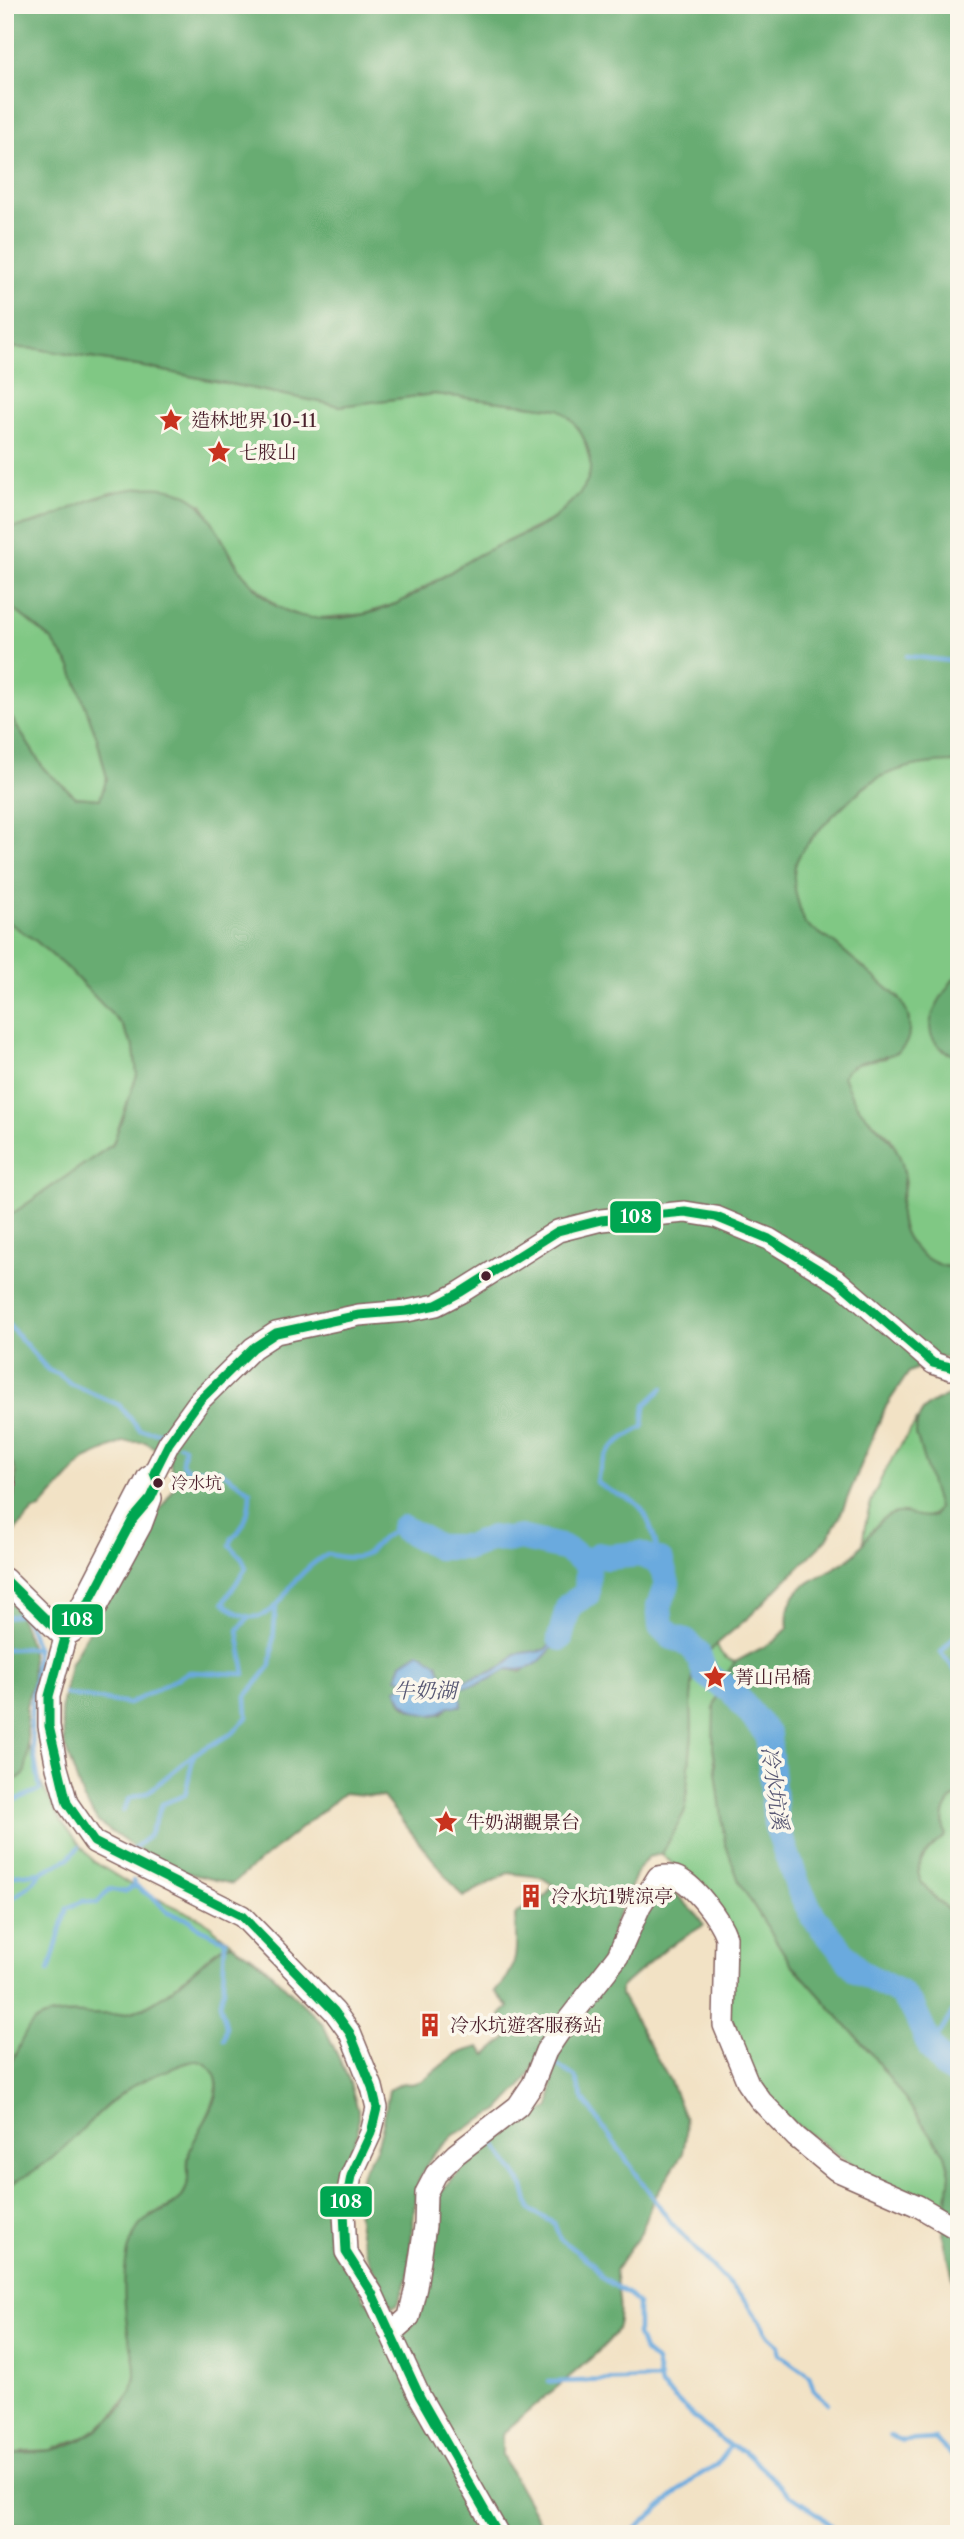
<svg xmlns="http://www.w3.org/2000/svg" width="964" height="2539" viewBox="0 0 964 2539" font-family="'Libre Caslon Text','Noto Serif TC',serif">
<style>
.green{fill:#80c884;stroke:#657458;stroke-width:2}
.forest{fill:#68ac72;stroke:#59664e;stroke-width:2;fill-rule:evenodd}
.water{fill:#6baade;stroke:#5a6484;stroke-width:2}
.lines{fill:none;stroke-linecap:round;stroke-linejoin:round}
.stream{stroke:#6baade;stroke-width:4.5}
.river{stroke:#6baade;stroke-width:26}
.minor-casing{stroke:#856361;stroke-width:24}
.minor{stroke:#fff;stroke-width:21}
.bus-1-casing{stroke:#fbf7ec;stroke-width:14}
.bus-1{stroke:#00a651;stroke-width:9}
.bus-dot{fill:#4a1f2b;stroke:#fbf7ec;stroke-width:2.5}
.labels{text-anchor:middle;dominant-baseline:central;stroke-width:7;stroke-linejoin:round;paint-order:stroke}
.bus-label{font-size:17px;fill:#4a1f2b;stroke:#fbf7ec;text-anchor:start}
.poi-label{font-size:19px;fill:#4a1f2b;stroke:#fbf7ec;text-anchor:start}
.water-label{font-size:21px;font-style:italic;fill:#575773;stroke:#fbf7ec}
.line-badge{stroke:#fbf7ec;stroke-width:2.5}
.badge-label{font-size:19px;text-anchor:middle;font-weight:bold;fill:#fff}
</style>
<rect width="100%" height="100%" fill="#fbf7ec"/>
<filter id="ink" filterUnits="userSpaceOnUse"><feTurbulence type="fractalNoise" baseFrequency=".0143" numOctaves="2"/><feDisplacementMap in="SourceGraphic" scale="14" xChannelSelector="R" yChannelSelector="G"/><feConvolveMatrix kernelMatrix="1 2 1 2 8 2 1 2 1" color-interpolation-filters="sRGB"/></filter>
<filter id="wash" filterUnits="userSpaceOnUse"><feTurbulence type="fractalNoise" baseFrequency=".00686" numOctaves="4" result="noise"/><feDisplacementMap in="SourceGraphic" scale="28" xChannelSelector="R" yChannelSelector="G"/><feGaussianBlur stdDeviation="1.57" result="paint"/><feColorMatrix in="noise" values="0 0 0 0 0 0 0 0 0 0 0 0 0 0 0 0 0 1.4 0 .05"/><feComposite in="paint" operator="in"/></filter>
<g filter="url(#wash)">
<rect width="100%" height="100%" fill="#f2e2c5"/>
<path class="green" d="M5,347l33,2 111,19 191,38 94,-12 125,15 15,11 9,15 9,34 -9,22 -30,28 -74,36 -81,48 -34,11 -55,5 -30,-11 -36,-33 -41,-71 -149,13 -36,11 -12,-1z
M5,602l46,37 20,28 26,71 10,40 -7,21 -24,-2 -32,-28 -33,-52 -6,-4z
M924,762h35v213l-5,3 -11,73 16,6v211c-28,1 -56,-22 -59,-52 -1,-12 5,-25 5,-37 0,-10 -9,-32 -14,-40 -5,-7 -14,-13 -20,-18 -14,-13 -23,-28 -28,-45 7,-16 27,-15 43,-18l23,-39 -9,-20 -67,-57 -28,-18c-6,-19 -14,-37 -10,-58 3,-21 64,-78 83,-88 14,-8 32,-11 46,-16z
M5,920l31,21 34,30 52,54 12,23 3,27 -24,69 -108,75z
M916,1422v12l23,74c-10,15 -26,8 -41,5l-35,29c3,-46 28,-83 53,-120z
M717,1644c3,10 7,14 18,18l-13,19 -9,66 12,95 15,42 49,77 81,91 75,102 5,19 -4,38 -74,-32 -85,-61 -29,-30 -29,-72 3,-79 -51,-65 -19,-18 23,-43 7,-78 -1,-34 2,-25 10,-16z
M29,1746l13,40 20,36 31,39 48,30 61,28 30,25c-17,3 -26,17 -39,27 -16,14 -33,29 -52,37 -31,15 -68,-2 -95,10 -23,10 -25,36 -41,53v-286l19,-10z
M959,1793v129c-28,-34 -68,-45 -14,-86 -4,-20 -2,-30 14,-43z
M196,2060c47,13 2,68 -7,93 -5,17 6,28 -10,47 -6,7 -20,11 -29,15l-23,111 9,42 -4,24 -22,27 -26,18 -33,13 -27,1 -19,7v-271c52,-24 81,-69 126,-100 19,-12 43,-20 65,-27z"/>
<path class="forest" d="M5,5h954v757c-29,0 -52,3 -79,15 -20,9 -81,68 -85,89 -4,20 4,39 10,58l28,18 67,57c7,11 10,19 9,31 0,39 -54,20 -66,46 5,15 12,29 24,41 12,12 24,20 31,36 13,27 0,38 2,63 3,30 31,52 59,52v89h-19l-31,15 -24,36 -46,110 -12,21 -77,77 -33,28 -14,14 -10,16 -2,25 1,34 -7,78 -23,43 -14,3 -9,11 -27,61v12l-12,23 -80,124 -21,22 -45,25 -23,22 -12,23 -3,10 -8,87 -10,27 -6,3c-22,-43 -44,-80 -31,-130 2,-10 11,-19 15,-29 8,-19 9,-38 13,-58l14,-7 8,1 11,-3 34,-27 23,-7 7,8 26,-22 -9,-12 -2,-6 8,-8 -14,-16c25,-21 22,-45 20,-76 6,-8 13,-6 21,-11 8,-5 12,-11 17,-19l-12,-8 -33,-4 -45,24 -80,-100 -39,-4 -112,91 -53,-13 -49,-26 -32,-23 -15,-24 -18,-52 -4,-35 9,-47 82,-143 23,-34 -6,-30 -24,-15h-22l-38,17 -45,50 -7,2 -19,21c-3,-7 -6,-15 -5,-23 2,-17 16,-39 -4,-53v-237l108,-75 24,-69 -3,-27 -12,-23 -52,-54 -34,-30 -31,-21v-207l6,4 33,52 32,28 24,2 7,-21 -10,-40 -26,-71 -20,-28 -46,-37v-75c30,2 58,-16 85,-27 24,-10 64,-17 88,-9 38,13 42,58 67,85 9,11 23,26 35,32 34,19 84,10 118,-5 29,-13 54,-34 82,-49 23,-12 50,-20 72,-34 8,-6 16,-15 23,-22 29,-26 12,-69 -16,-89l-125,-15 -94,12 -191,-38 -111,-19 -33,-2zM557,1641l-36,31 -13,-3c-18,11 -31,18 -52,18l3,15 -10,4 -7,8c-12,0 -40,-3 -42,-17 0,-6 3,-12 3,-18l34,-16 6,13 10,7c20,-5 51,-11 62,-29l29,-4z
M959,975v82c-49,-17 -25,-50 -5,-79z
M959,1391v402c-16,13 -18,23 -14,43 -54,40 -14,53 14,86v381l-16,-67 7,-63 -5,-19 -75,-102 -81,-91 -49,-77 -15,-42 -12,-95 1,-41 8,-25 13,-19 40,-21 13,-13c-7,-49 43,-50 67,-75 13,-13 21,-37 42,-40 13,-2 23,7 37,3l4,-8 -22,-74c0,-28 19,-34 43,-43z
M5,1594c20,26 30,55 27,88 -1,9 -6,18 -6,27 0,23 5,43 -2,66l-19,10z
M666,1884l30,30 8,11 -39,24 -39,34 -5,5v7l49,86 15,37 1,17 -3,18 -30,47 -12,33 -26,37c2,18 8,41 2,59 -5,18 -95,84 -115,106v21l38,67 9,11h-481l-23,-8 -40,-2v-66c18,-8 29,-5 47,-8 24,-4 56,-24 71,-44 22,-30 8,-49 4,-81 -4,-30 -6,-67 9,-94 9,-17 29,-17 42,-30 17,-17 6,-32 12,-50 7,-24 42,-57 21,-82 -3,-4 -7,-7 -13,-8 -8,-1 -18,4 -25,7 -13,5 -27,10 -39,17 -32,19 -55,51 -83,74 -14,11 -30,20 -46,28v-116c12,-13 17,-41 31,-50 23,-15 72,0 102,-11 21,-8 40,-26 57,-40 10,-9 18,-18 29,-24l8,-2 31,21 60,59 26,56 9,30v22l-17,39 -5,47 28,81 48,27 14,-30 5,-60 7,-41 33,-37 43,-30 36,-21 4,-42 10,-23 79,-129z"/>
<path class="water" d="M560,1638c-16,19 -25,36 -52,31 -18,11 -31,18 -52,18l5,12v7h-12c-14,15 -30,9 -44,-2 -4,-3 -6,-10 -9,-15l7,-4v-6l-6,-1 5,-15 17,-11 18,11 6,13 10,7c20,-5 52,-11 62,-29l29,-4z"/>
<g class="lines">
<path class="stream" d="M907,656l43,5 9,-6
M5,1318l1,4 42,48 12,5 11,9 48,21 21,25 23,3
M945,1381l14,14
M179,1445l5,2 -2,16 5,6 32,1 31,21c0,17 -4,36 -18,47l-2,7 12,13 4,10 -22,34c15,17 35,21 52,4 8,-8 13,-19 21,-27 9,-10 18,-18 30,-25 55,14 37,-16 76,-26
M661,1562c-5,-16 -11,-47 -24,-58 -11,-9 -26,-9 -40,-22 3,-30 21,-42 46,-55l2,-22 18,-17
M5,1618l17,-5c27,43 7,68 9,112 1,22 6,44 9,65l-35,14
M959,1631l-18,21 18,24
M5,1649l32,-1
M65,1694l64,10 60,-32 56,2 -7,-44 10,-12
M123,1811l7,-13 17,-5 47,-39 39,-21 14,-16 -1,-21 25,-31 5,-59
M133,1849l16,-13 13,-32 23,-9 9,-41
M5,1876l37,-4
M133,1881l2,5 20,13 13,14 22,7 10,9 25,11 -2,43 1,6 -4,14 6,23 -2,14
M5,1903l24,-17 13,-14 27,-14 10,-11
M49,1971l18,-63 16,-7 14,2 12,-14 15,3 10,-6
M931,2048l28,-46
M556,2064l19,13 9,23 88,124 76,80 21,32 10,9v9l30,21 5,16 14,12
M491,2138l33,49 6,23 24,13 6,16 33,25 9,14 26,16 10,10v31l6,16 12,11 5,24 43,40 26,20 14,5 46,44 31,21 18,18
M548,2382l112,-3
M890,2436l12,5 33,-2 24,24
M629,2534l67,-57 20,-12 14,-19"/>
<path class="river" d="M403,1528l35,19h31l23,-9 14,2 14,-2 44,10 24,15
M560,1638l9,-33 18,-11 1,-31 10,-8 9,2 32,-3 22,8 6,22 -8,22 2,20 11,11 14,4 11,12 9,22 27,17 35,43 8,89 23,65 14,27 45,55 42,22 14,17 17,38 14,19 14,7"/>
</g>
</g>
<g filter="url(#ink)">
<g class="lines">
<g class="minor-casing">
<path id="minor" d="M5,1484v8
M5,1579l60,59
M72,1632l22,-20 47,-87 10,-27
M391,2333l18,-16 7,-30 9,-61 1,-33 10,-19 20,-20 62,-48 15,-22 13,-33 13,-19 59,-76 22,-50 18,-29c6,-1 11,-2 17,0 18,6 45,42 51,60l-2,88 24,58 12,17 36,37 40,33 82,36 41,24
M498,2534l-78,-137 -48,-104 -26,-41 -2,-40 7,-36 20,-43 6,-25 -5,-21 -22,-54 -16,-22 -92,-95 -148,-74 -27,-39 -10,-35 -8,-42v-30l16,-58 83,-161 6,-4 15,-30 31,-43 53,-52 23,-15 83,-18 48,-4 29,-6 25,-13 97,-61 43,-11 84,-8 31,5 53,22 70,43 94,81 18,6h8"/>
</g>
<use href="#minor" class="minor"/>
<g class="bus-1-casing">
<path id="bus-1" d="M5,1579l60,59
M498,2534l-78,-137 -48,-104 -26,-41 -2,-40 7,-36 20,-43 6,-25 -5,-21 -22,-54 -16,-22 -92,-95 -148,-74 -27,-39 -18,-77v-30l16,-58 23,-34 45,-85 18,-21 7,-15 -4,-10 15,-30 31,-43 53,-52 23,-15 83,-18 48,-4 29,-6 25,-13 97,-61 43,-11 84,-8 31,5 53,22 70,43 94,81 26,6"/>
</g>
<use href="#bus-1" class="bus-1"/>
</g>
</g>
<defs>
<g id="sight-bare" transform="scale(1.89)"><path d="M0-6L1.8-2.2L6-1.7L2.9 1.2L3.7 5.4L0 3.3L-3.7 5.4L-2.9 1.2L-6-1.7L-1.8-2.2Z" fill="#c8321e" stroke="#fbf7ec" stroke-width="2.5" paint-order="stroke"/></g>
<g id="building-bare" transform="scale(1.89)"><path d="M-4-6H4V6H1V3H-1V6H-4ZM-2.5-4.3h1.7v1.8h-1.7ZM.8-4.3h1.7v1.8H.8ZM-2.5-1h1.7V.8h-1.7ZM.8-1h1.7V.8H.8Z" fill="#c8321e" stroke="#fbf7ec" stroke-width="2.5" paint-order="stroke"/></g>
</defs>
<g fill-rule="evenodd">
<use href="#sight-bare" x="171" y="420"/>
<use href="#sight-bare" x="219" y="452"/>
<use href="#sight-bare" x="715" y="1677"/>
<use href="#sight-bare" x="446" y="1822"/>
<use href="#building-bare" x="531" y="1896"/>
<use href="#building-bare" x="430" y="2025"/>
</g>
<g class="bus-dot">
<circle cx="486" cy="1276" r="6"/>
<circle cx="158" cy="1483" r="6"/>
</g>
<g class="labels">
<g class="bus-label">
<text x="171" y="1483">冷水坑</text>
</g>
<g class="poi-label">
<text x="191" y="420">造林地界 10-11</text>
<text x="239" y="452">七股山</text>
<text x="735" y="1677">菁山吊橋</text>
<text x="466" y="1822">牛奶湖觀景台</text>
<text x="551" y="1896">冷水坑1號涼亭</text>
<text x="450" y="2025">冷水坑遊客服務站</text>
</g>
<g class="water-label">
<text x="425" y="1690">牛奶湖</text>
<text transform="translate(775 1788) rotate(82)">冷水坑溪</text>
</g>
</g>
<g class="line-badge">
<rect x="609" y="1200" width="53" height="34" rx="7" fill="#00a651"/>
<rect x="51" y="1603" width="53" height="33" rx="7" fill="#00a651"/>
<rect x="319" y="2185" width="54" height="33" rx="7" fill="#00a651"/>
</g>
<g class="badge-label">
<text x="636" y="1223">108</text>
<text x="77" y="1626">108</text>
<text x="346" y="2208">108</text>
</g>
<rect width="964" height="2539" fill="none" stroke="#fbf7ec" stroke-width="28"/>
</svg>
